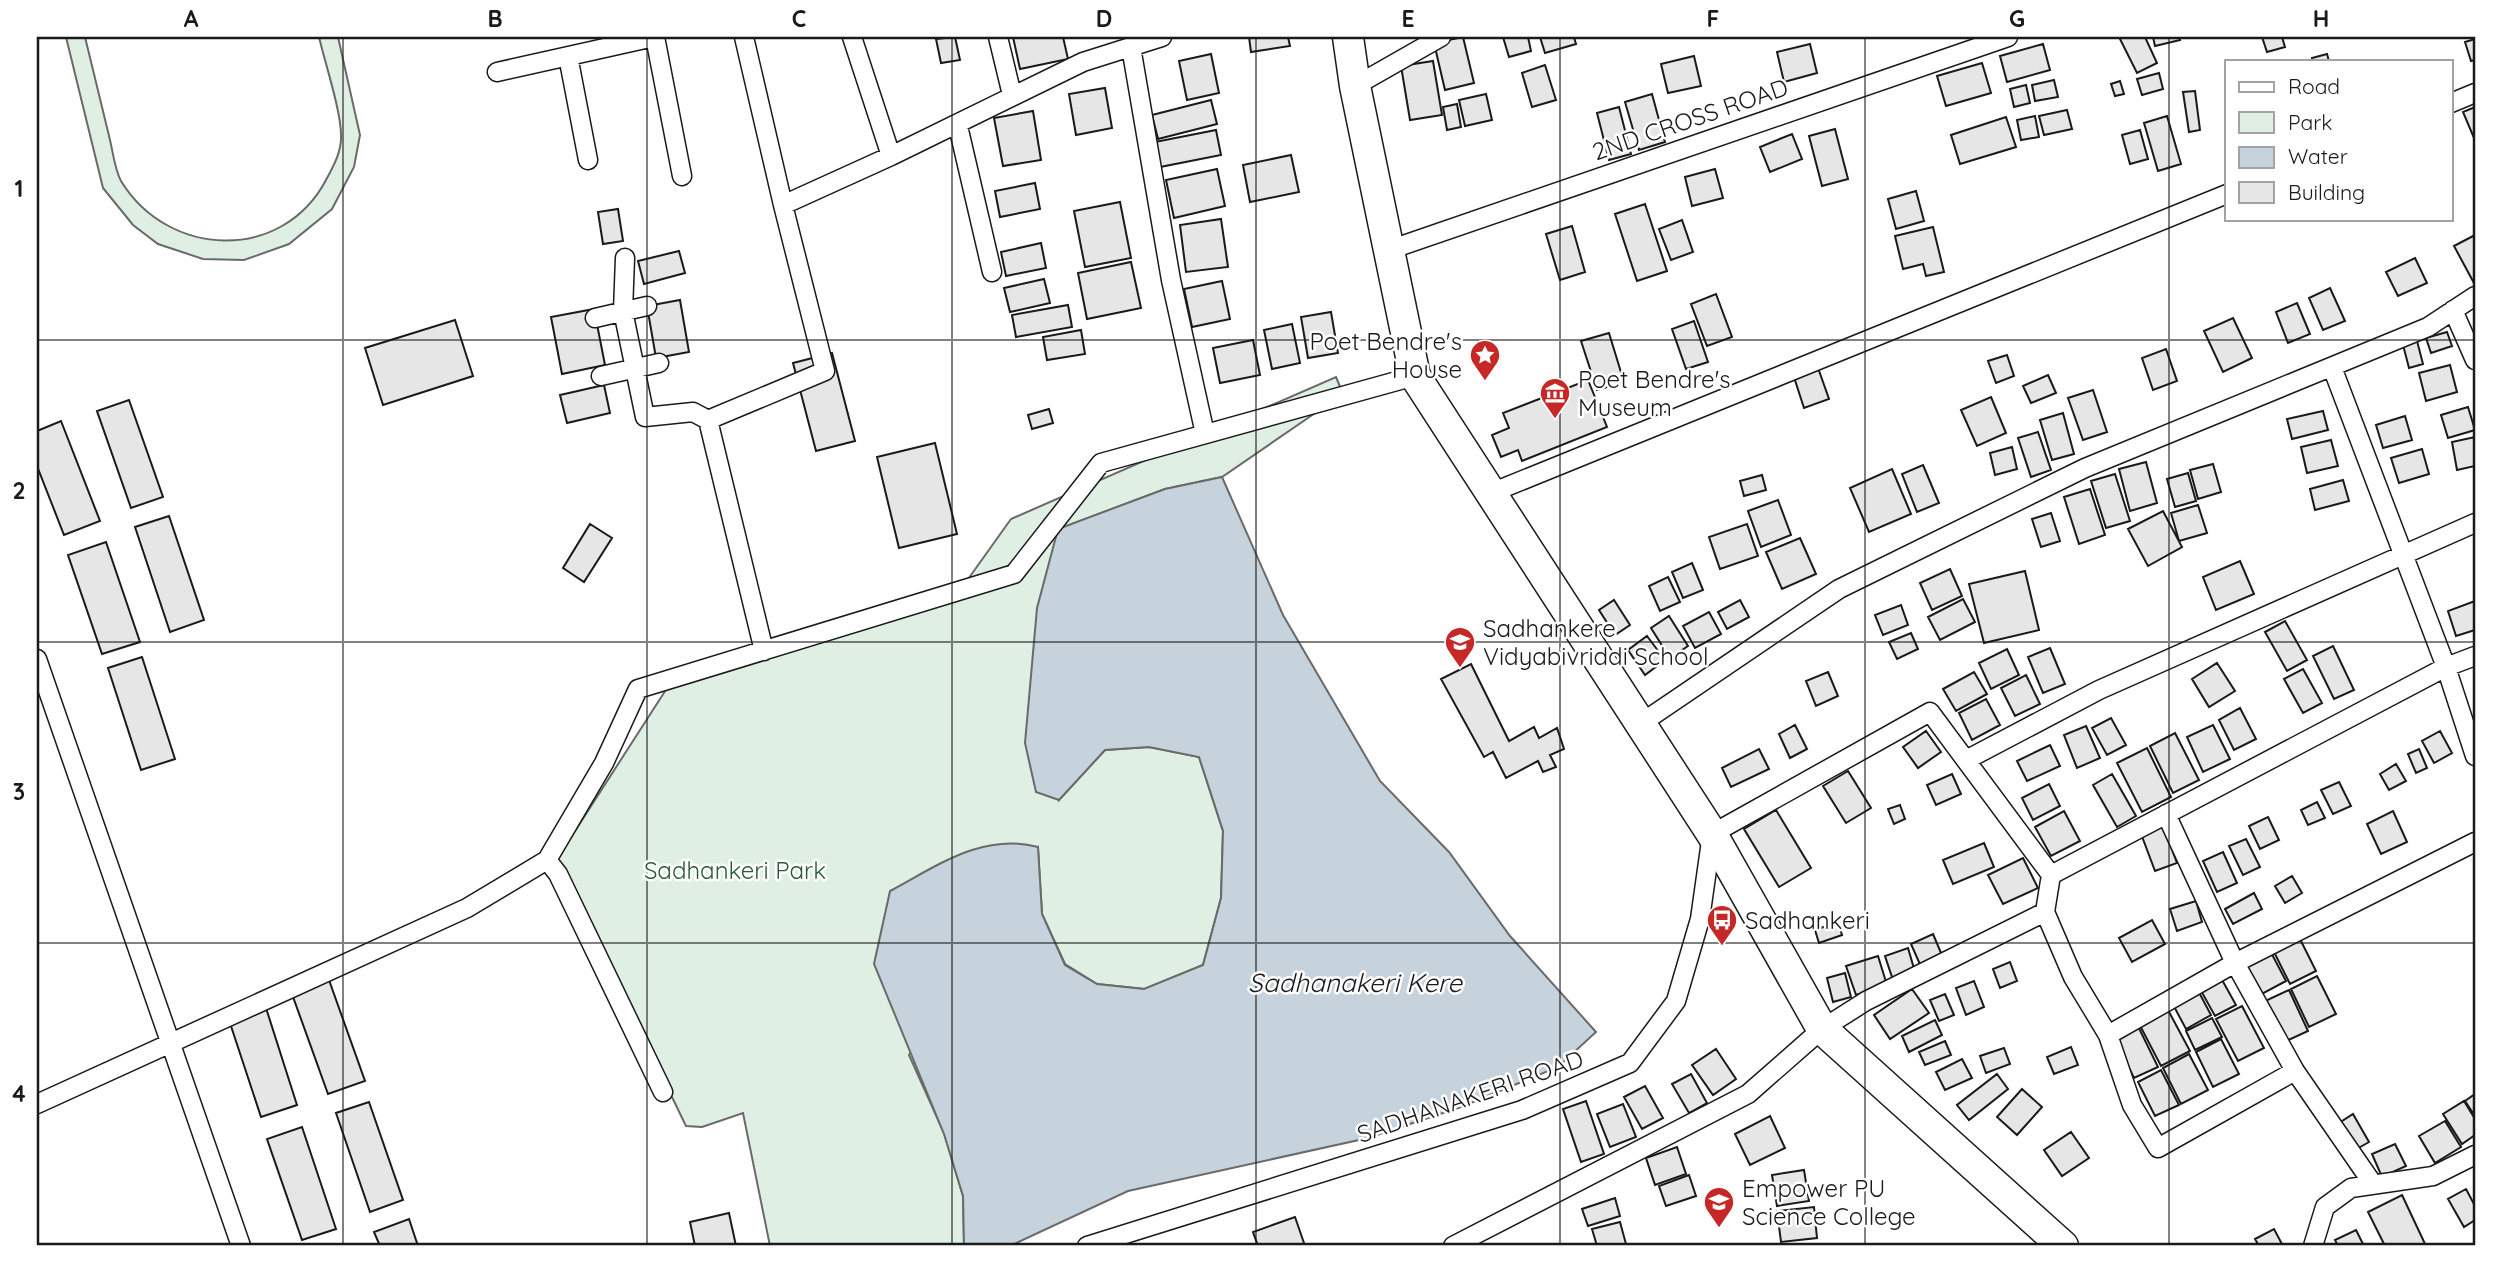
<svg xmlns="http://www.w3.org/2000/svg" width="2512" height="1283" viewBox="0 0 2512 1283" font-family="Quicksand,sans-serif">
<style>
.green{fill:#e0efe3;stroke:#6a6a6a;stroke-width:2}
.water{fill:#c6d2dc;stroke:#6a6a6a;stroke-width:2}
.building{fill:#e6e6e6;stroke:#1a1a1a;stroke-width:2}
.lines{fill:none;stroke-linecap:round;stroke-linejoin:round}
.street-casing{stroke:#1a1a1a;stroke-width:21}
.primary-casing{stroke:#1a1a1a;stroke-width:33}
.street{stroke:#fff;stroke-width:18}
.primary{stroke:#fff;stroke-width:30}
.grid{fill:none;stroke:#1a1a1a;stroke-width:2;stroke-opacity:0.55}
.labels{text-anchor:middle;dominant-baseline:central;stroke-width:5;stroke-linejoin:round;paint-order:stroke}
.street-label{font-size:24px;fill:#1a1a1a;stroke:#fff}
.poi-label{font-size:24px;fill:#1a1a1a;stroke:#fff;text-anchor:start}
.park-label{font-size:24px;fill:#2b5a34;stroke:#fff}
.water-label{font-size:26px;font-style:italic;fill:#1a1a1a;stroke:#fff}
.neatline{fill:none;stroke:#1a1a1a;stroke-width:2.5}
.grid-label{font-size:23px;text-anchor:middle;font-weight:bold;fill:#1a1a1a}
</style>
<rect width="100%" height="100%" fill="#fff"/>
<path class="green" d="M66,37h19c8,34 17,69 25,103 3,13 5,30 11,41 47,77 161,82 205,-1 7,-13 16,-29 15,-45 0,-24 -16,-72 -22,-98h19l22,98 -6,32 -22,42 -43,35 -45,16 -41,-1 -45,-15 -25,-19 -30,-37z
M1336,377l7,17 -121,83 -57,12 -106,40v271l46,-50 44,-3 50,10 24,74 -2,67 -18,67 -58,24 -48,-5 -32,-20 -23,-50 -4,-66 -129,207 35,78 19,63 1,50h-194l-27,-133 -41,14 -16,-1 -129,-267 121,-188 283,-82 50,-70z"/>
<path class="water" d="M1222,477l61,138 97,166 69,71 61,84 86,96 -38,35 -97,40 -93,31 -240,53 -118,55h-46l-1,-50 -19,-62 -70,-170 16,-73c47,-25 93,-59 148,-44l4,67 23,51 32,19 47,5 59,-24 18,-67 2,-67 -24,-74 -50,-10 -44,3 -46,50 -23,-8 -11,-49 12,-135 21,-79 107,-40z"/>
<path class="building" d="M955,37l5,23 -19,3 -5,-24z
M1013,37h50l5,22 -48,10z
M1249,37h39l2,9 -39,6z
M1463,37l11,46 -29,7 -11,-47z
M1503,37h25l3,14 -22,6z
M1540,37h34l2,7 -31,9z
M2119,37h26l12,26 -20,10z
M2153,37h26l1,3 -25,6z
M2262,37h20l3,10 -18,5z
M2475,39v21l-4,1 -6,-19z
M1810,44l7,29 -33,9 -7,-30z
M2043,44l7,26 -43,12 -7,-26z
M1211,54l8,39 -32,7 -8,-39z
M2327,54l2,7h-17v-3z
M1694,56l7,30 -33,7 -7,-29z
M1433,61l9,54 -32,5 -9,-54z
M1982,63l9,30 -45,13 -9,-30z
M1545,65l11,35 -24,7 -10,-34z
M2159,73l4,16 -21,6 -5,-16z
M2054,80l4,17 -23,4 -3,-16z
M2120,81l4,13 -9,2 -4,-12z
M2026,85l4,18 -16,4 -4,-18z
M1105,88l7,40 -36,7 -7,-41z
M2195,91l5,39 -11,2 -6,-40z
M1486,94l6,26 -27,6 -6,-26z
M1652,94l13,48 -26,8 -14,-48z
M1211,100l6,24 -59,15 -6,-24z
M1457,104l4,23 -14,3 -4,-23z
M1619,107l12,47 -22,6 -12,-47z
M2475,107v30l-1,1 -11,-26z
M2067,110l5,19 -28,6 -5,-19z
M1033,111l8,49 -38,6 -9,-48z
M2035,116l4,21 -18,3 -4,-20z
M2167,116l14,48 -23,7 -14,-48z
M2006,117l10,30 -56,17 -9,-29z
M1835,129l13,50 -26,7 -13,-50z
M1216,130l5,25 -61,12 -5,-25z
M2140,130l8,29 -18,5 -8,-29z
M1792,134l10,25 -32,13 -10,-25z
M1291,155l8,37 -49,10 -7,-37z
M1217,169l8,37 -51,12 -8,-38z
M1715,169l8,29 -31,8 -7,-29z
M1035,183l5,26 -40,8 -5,-26z
M1916,191l8,30 -28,8 -8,-30z
M1120,202l11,56 -46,9 -11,-56z
M1645,204l22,67 -30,10 -22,-67z
M618,209l5,32 -20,3 -5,-32z
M1221,219l7,48 -42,5 -6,-47z
M1682,220l11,32 -22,8 -12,-31z
M1572,226l13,46 -25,8 -14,-46z
M1933,227l11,45 -18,4 -3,-12 -20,5 -8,-33z
M2475,235v50l-21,-39z
M1041,243l5,25 -40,8 -5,-24z
M679,251l6,22 -41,11 -6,-23z
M2415,258l12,25 -29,13 -12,-24z
M1131,262l10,46 -54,11 -9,-46z
M1044,279l6,24 -40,9 -6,-24z
M1222,281l8,38 -38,8 -8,-38z
M2330,288l15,33 -22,9 -14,-32z
M1716,294l16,43 -25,9 -16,-42z
M680,300l9,52 -33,6 -9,-52z
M2297,303l13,31 -22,9 -12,-31z
M1068,305l4,22 -56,10 -4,-22z
M594,309l11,56 -43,9 -11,-57z
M1331,312l7,41 -30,5 -7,-41z
M2233,318l19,40 -29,14 -19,-41z
M455,320l18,56 -90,29 -18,-57z
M1694,321l14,41 -22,7 -14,-40z
M1292,324l8,39 -28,6 -8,-39z
M1081,330l4,24 -38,6 -4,-23z
M2447,332l5,14 -21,7 -5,-15z
M1609,333l15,49 -27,8 -16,-49z
M2416,337l7,27 -14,4 -7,-27z
M1253,340l7,35 -40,8 -7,-35z
M2166,349l11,32 -24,9 -11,-32z
M832,353l23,88 -39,10 -23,-88z
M2007,355l7,21 -18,7 -8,-22z
M1817,365l12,34 -25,9 -11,-34z
M2450,365l7,27 -31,9 -7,-28z
M2048,375l8,18 -25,10 -8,-17z
M1588,380l19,47 -85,34 -4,-11 -17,7 -9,-22 17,-7 -6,-15z
M604,385l6,28 -43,10 -7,-28z
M2093,390l14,42 -24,8 -15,-42z
M1991,397l15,36 -29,13 -16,-36z
M129,400l34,97 -32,11 -34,-97z
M2468,407l7,23 -27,8 -7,-23z
M1049,409l4,14 -21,6 -4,-14z
M2323,411l5,19 -36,9 -5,-20z
M2063,413l11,41 -22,6 -12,-40z
M2405,416l7,24 -29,8 -7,-23z
M61,421l39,100 -36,14 -27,-69v-35z
M2038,432l13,38 -20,7 -13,-39z
M2475,437v29l-18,4 -5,-28z
M2331,440l7,26 -31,7 -6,-26z
M935,443l22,91 -58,14 -22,-91z
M2012,447l5,22 -22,6 -5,-22z
M2422,449l7,25 -30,9 -8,-25z
M2146,462l11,41 -27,8 -11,-42z
M2213,464l8,28 -23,7 -8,-29z
M1923,465l16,38 -22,9 -15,-38z
M1892,469l19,45 -42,18 -19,-44z
M2188,473l8,28 -21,6 -8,-28z
M2115,474l15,47 -24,7 -15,-47z
M1762,475l4,15 -22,6 -4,-15z
M2343,480l6,21 -34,9 -5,-21z
M2090,489l15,46 -26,9 -15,-47z
M1778,500l13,35 -30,12 -13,-36z
M2198,505l9,28 -28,8 -8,-28z
M2163,511l19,36 -34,19 -20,-37z
M2051,513l9,28 -19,6 -9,-28z
M169,516l35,104 -34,12 -35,-105z
M590,524l22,14 -28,44 -21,-14z
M1747,524l11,32 -38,13 -11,-32z
M1800,538l16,36 -34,15 -16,-37z
M106,542l34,100 -38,12 -34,-99z
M2240,561l14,33 -38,16 -13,-33z
M1692,563l11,27 -20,8 -11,-26z
M1950,569l12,27 -30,14 -12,-27z
M2025,571l14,59 -55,13 -15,-59z
M1668,577l12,25 -20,9 -11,-25z
M1963,599l12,23 -35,18 -12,-23z
M1614,600l16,25 -15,10 -16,-25z
M1740,600l9,17 -22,12 -9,-17z
M2475,601v29l-19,6 -8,-25z
M1901,605l7,20 -25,10 -8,-20z
M1709,612l12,22 -26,14 -12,-22z
M1669,616l19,30 -18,12 -19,-30z
M2285,621l22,39 -20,11 -22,-39z
M1911,633l7,16 -21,10 -8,-17z
M1647,636l18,24 -20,15 -17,-25z
M2333,646l21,44 -20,9 -21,-43z
M2050,648l15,36 -22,9 -15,-36z
M2007,649l12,26 -28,14 -12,-26z
M142,657l33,102 -34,11 -33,-102z
M2217,663l18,28 -26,16 -17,-28z
M1471,664l38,77 25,-14 5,11 18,-10 7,21 -14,6 6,12 -13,5 -5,-11 -32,17 -13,-26 -9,5 -43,-78z
M2303,669l19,34 -19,10 -19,-34z
M1828,672l10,24 -22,10 -10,-25z
M1974,672l13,22 -31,17 -13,-22z
M2026,675l14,29 -25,12 -14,-28z
M1986,699l14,26 -28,15 -13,-27z
M2240,708l16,31 -22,11 -15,-30z
M2111,718l15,27 -19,10 -15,-27z
M1795,725l12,24 -17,9 -11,-24z
M2213,725l17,34 -27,13 -16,-35z
M2086,726l14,32 -23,10 -13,-33z
M1926,731l15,21 -23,16 -15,-21z
M2440,731l12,22 -18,10 -12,-22z
M2175,733l24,47 -26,13 -23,-47z
M2050,745l10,21 -33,15 -10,-20z
M2147,748l24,49 -29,15 -25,-49z
M1759,749l10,20 -38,18 -9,-19z
M2419,749l8,19 -11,5 -8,-19z
M2396,764l10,17 -17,9 -9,-16z
M1848,771l23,37 -25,15 -23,-37z
M1952,774l9,20 -25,11 -9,-20z
M2112,774l24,42 -19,11 -24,-42z
M2339,782l12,24 -18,8 -12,-24z
M2049,784l11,22 -27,14 -11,-22z
M2317,802l8,16 -17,7 -7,-15z
M1900,805l5,14 -11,5 -6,-15z
M1776,810l35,58 -32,19 -35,-58z
M2064,811l16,30 -29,15 -16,-29z
M2393,811l14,31 -26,12 -14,-30z
M2268,817l11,23 -19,9 -11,-23z
M2162,823l15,40 -22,8 -15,-40z
M2246,839l14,28 -17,8 -14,-29z
M1984,843l10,24 -41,17 -10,-24z
M2223,852l14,31 -20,9 -14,-31z
M2023,858l15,30 -35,16 -15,-29z
M2292,876l10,17 -17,10 -10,-17z
M2254,893l8,16 -29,15 -8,-15z
M2196,901l6,21 -25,9 -7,-22z
M2152,920l13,24 -33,18 -13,-24z
M1838,922l4,13 -23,8 -4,-13z
M2295,929l21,42 -26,13 -21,-42z
M1933,934l11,26 -22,9 -11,-25z
M2265,941l21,40 -26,14 -20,-40z
M1908,948l7,24 -22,8 -8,-24z
M1878,956l9,29 -31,10 -10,-29z
M2010,962l7,19 -17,7 -7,-19z
M2216,969l20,36 -21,11 -20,-36z
M1845,973l6,24 -18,5 -6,-24z
M2317,976l19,38 -27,13 -18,-38z
M329,980l36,101 -37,13 -36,-100z
M1974,981l10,26 -18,8 -10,-27z
M2194,983l17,32 -25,14 -17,-32z
M1912,989l17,24 -39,26 -16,-24z
M2289,990l19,41 -26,12 -19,-41z
M1945,994l9,21 -15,6 -9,-21z
M2161,997l29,54 -29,15 -28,-54z
M2242,1006l22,42 -26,13 -22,-42z
M266,1008l31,97 -36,12 -32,-97z
M2132,1014l26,53 -24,11 -26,-53z
M2212,1018l10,19 -27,13 -9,-19z
M1935,1020l7,15 -33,17 -7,-16z
M2221,1039l18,35 -26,13 -17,-35z
M1945,1041l6,14 -26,10 -6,-13z
M2071,1047l7,18 -24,9 -7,-17z
M2004,1048l6,16 -24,9 -6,-17z
M1716,1049l20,30 -23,16 -21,-30z
M2189,1054l19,36 -27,14 -18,-36z
M1962,1059l10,19 -27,12 -9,-18z
M2161,1070l18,35 -24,11 -17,-34z
M1691,1074l16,29 -18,10 -17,-29z
M1997,1074l11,15 -39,31 -12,-15z
M1645,1086l18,32 -21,11 -18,-32z
M2022,1089l20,18 -25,28 -20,-18z
M2475,1094v22l-10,-15z
M1586,1101l18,53 -23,8 -18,-53z
M2464,1101l11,18v16l-13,9 -19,-30z
M369,1102l34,98 -33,12 -34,-99z
M1623,1104l13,33 -26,10 -13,-33z
M2353,1114l16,28 -14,8 -16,-27z
M1770,1116l15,32 -35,17 -15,-31z
M2445,1121l16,26 -26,16 -16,-27z
M302,1127l34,102 -34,11 -35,-101z
M2071,1132l18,26 -27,18 -18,-26z
M2395,1144l11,22 -24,11 -10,-23z
M1677,1147l9,27 -31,11 -9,-27z
M1804,1170l5,31 -32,5 -5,-31z
M1689,1175l7,21 -30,10 -7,-20z
M2466,1189l9,17v14l-11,7 -16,-28z
M2402,1195l24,51h-41l-17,-34z
M1615,1198l5,18 -32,10 -6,-17z
M1814,1207l3,31 -36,4 -4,-31z
M729,1213l7,33h-41l-5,-24z
M1295,1217l10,29h-47l-5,-14z
M409,1219l9,27h-38l-6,-14z
M1620,1222l6,22 -29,2 -5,-17z
M2274,1229l9,17h-24l-4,-7z
M2356,1230l8,16h-26l-3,-6z"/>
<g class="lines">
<g class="street-casing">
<path id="street" d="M655,37l27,139
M744,37l39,168 108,-49
M852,37l39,119 192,-94 79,-25
M998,37l14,58
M1131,47l40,233 34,154
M568,56l20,104
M497,72l157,-35
M1355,86l86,-49
M2451,103l24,-10
M958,126l34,146
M1389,250l619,-213
M625,258l-2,53 22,106 48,-5 15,8 117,-49 -42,-166
M2453,310l22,50
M595,318l52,-12
M2332,367l114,300 29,89
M601,376l58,-13
M708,420l56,231
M1491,493l736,-299
M37,659l204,587
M1640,724l199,-135 246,-121 343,-141 47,-31
M1966,760l133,-70 376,-167
M2166,814l69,149 60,108 78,113
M547,860l11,14 105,218
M2045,912l28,65 35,58 24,70 26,43 137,-77
M2108,1035l127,-72 240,-121
M37,1104l430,-196 80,-48 57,-97 34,-74 376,-115 87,-111 314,-87
M1087,1246l435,-136 108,-47 46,-62 24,-82 12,-85 218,-122 121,163 395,-208 29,-11
M1453,1246l295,-152 74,-65 44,-28 179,-89 6,-37
M2313,1246l12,-39 26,-19 82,-12 42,-21"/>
</g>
<g class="primary-casing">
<path id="primary" d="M1348,37l7,49 60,290 297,458 110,195 241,217"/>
</g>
<use href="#street" class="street"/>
<use href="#primary" class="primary"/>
</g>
<path class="grid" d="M343,37v1209M647,37v1209M952,37v1209M1256,37v1209M1560,37v1209M1865,37v1209M2169,37v1209M37,340h2438M37,642h2438M37,943h2438"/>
<defs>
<g id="sight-pin" transform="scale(1.575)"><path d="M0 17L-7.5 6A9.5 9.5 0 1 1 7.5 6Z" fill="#c62828" stroke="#fff"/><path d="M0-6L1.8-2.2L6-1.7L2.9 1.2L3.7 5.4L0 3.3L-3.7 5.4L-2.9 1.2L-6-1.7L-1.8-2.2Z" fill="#fff"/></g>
<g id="museum-pin" transform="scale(1.575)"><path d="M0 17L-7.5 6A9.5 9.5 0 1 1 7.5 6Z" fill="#c62828" stroke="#fff"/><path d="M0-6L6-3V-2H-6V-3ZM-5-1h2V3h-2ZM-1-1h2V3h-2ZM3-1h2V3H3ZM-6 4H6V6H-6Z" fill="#fff"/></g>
<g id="school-pin" transform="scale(1.575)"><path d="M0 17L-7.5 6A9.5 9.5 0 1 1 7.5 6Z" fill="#c62828" stroke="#fff"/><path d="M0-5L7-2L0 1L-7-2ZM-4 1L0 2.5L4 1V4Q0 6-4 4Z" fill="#fff"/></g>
<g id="bus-pin" transform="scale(1.575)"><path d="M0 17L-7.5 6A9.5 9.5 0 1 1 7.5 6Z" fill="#c62828" stroke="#fff"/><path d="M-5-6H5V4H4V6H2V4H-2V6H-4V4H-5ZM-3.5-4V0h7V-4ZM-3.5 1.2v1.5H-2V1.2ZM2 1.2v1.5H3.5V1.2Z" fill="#fff"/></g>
<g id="university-pin" transform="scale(1.575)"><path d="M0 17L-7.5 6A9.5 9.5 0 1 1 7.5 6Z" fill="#c62828" stroke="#fff"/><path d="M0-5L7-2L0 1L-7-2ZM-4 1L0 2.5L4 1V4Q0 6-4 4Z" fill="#fff"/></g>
</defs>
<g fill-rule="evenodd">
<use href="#sight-pin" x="1485" y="355"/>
<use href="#museum-pin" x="1555" y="393"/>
<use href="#school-pin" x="1460" y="642"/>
<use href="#bus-pin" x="1722" y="920"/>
<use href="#university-pin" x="1719" y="1202"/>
</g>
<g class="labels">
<g class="street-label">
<text transform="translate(1690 119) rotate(-19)">2ND CROSS ROAD</text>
<text transform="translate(1470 1096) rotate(-19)">SADHANAKERI ROAD</text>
</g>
<g class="poi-label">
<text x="1462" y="341" text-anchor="end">Poet Bendre's<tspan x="1462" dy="28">House</tspan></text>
<text x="1578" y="379">Poet Bendre's<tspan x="1578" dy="28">Museum</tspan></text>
<text x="1483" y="628">Sadhankere<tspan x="1483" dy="28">Vidyabivriddi School</tspan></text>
<text x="1745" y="920">Sadhankeri</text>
<text x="1742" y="1188">Empower PU<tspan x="1742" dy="28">Science College</tspan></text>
</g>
<g class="park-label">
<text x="735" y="870">Sadhankeri Park</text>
</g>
<g class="water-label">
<text x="1355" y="982">Sadhanakeri Kere</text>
</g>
</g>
<rect width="2512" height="1283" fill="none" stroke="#ffffff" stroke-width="77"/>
<rect x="2225" y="60" width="228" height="161" fill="#ffffff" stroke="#a3a3a3" stroke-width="2"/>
<rect x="2239" y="82" width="35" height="10" fill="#ffffff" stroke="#a3a3a3" stroke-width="2"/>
<text x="2288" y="94" font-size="21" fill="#1a1a1a">Road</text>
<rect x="2239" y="112" width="35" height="21" fill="#e0efe3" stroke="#a3a3a3" stroke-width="2"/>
<text x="2288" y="130" font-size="21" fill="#1a1a1a">Park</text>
<rect x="2239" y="147" width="35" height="21" fill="#c6d2dc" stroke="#a3a3a3" stroke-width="2"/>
<text x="2288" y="164" font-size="21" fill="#1a1a1a">Water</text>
<rect x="2239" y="182" width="35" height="21" fill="#e6e6e6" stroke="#a3a3a3" stroke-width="2"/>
<text x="2288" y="200" font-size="21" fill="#1a1a1a">Building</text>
<rect x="38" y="38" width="2436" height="1206" class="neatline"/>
<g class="grid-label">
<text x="191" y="27">A</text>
<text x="495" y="27">B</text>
<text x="799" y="27">C</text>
<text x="1104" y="27">D</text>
<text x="1408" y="27">E</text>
<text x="1713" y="27">F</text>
<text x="2017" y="27">G</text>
<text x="2321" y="27">H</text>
<text x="19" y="197">1</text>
<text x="19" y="499">2</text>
<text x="19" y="800">3</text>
<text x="19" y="1102">4</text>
</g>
</svg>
